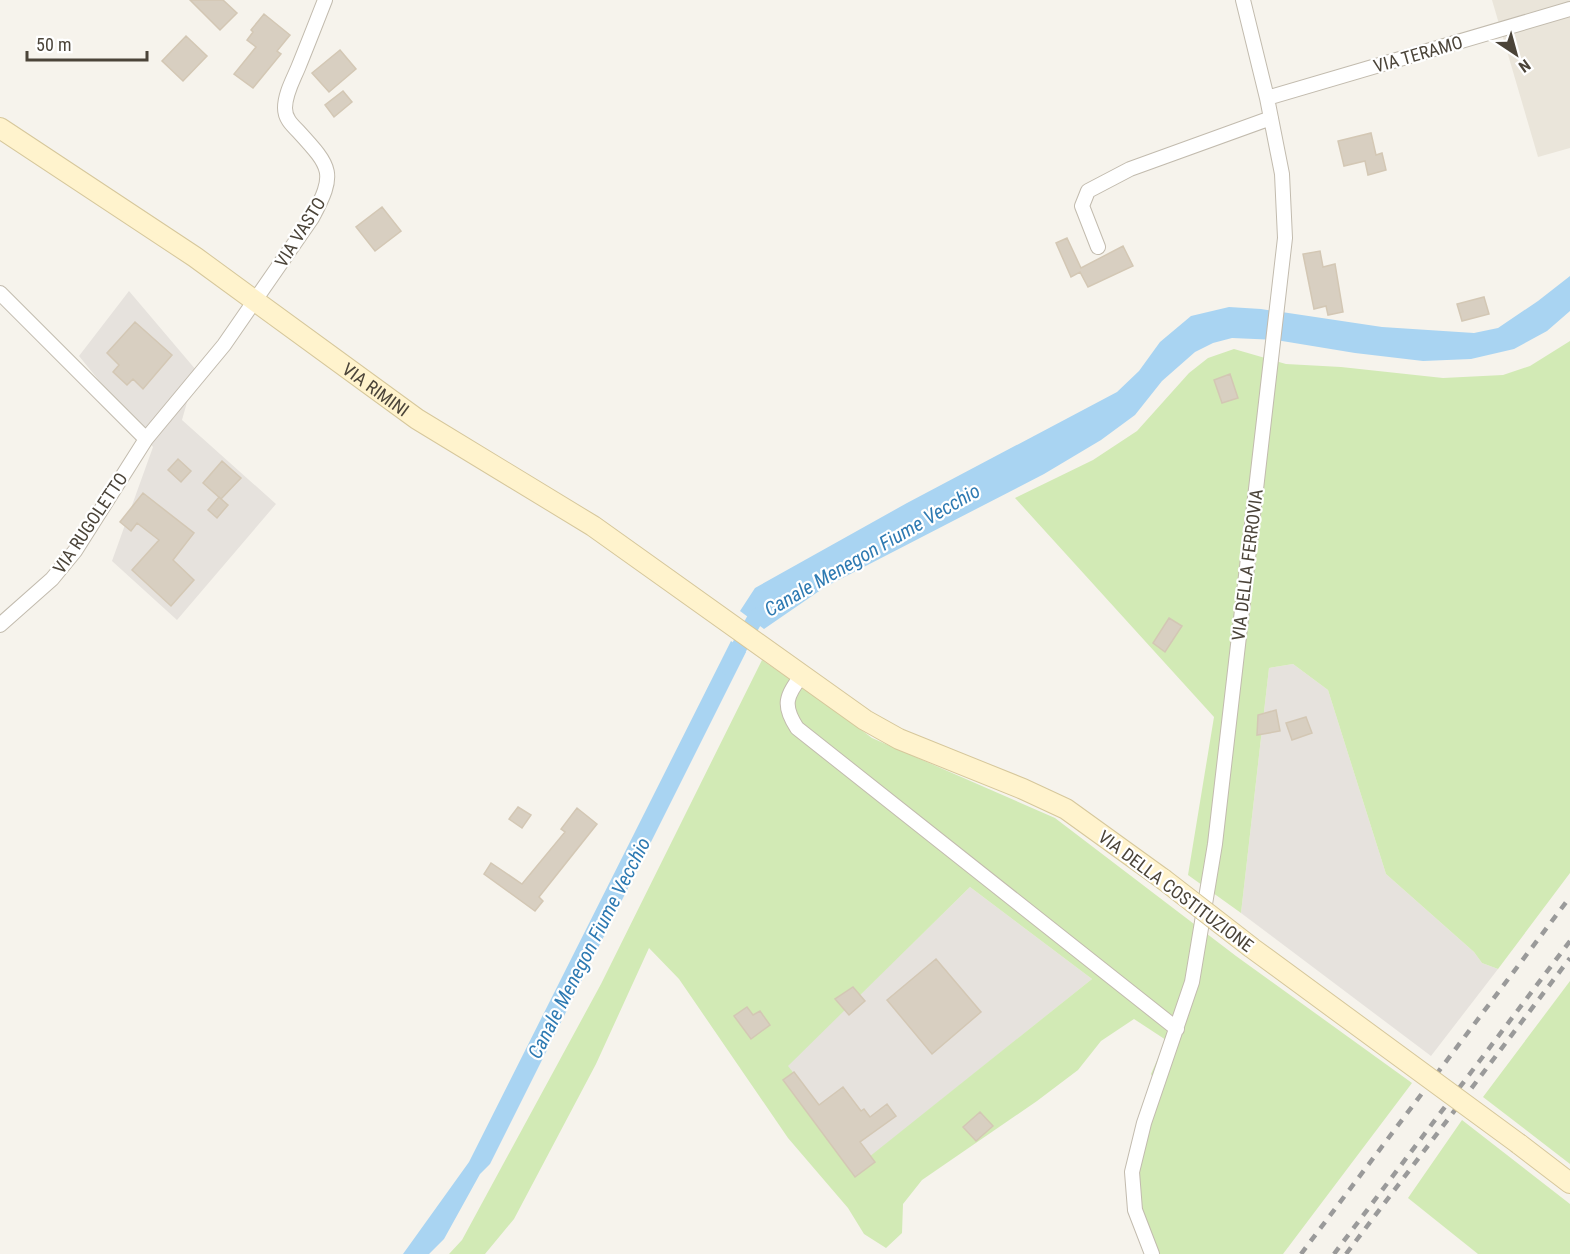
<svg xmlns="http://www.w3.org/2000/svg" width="1570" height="1254" viewBox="0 0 1570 1254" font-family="'Roboto Condensed',sans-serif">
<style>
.residential{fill:#eae5da}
.industrial{fill:#e6e2dd}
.green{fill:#d2eab5;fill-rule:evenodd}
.water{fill:#a9d4f2}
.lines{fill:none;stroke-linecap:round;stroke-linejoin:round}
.canal{stroke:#a9d4f2;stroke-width:16}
.building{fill:#d8cfc1;stroke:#d3c7b4;stroke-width:1.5}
.minor-casing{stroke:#c2bbae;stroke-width:16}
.secondary-casing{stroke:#d6c79b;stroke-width:22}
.minor{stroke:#fff;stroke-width:14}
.secondary{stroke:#fff3cd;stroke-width:20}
.rail{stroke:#9a9a9a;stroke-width:4.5;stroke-dasharray:8 8;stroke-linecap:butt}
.secondary-bridge-casing{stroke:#d6c79b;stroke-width:22;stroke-linecap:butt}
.secondary-bridge{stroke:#fff3cd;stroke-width:20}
.labels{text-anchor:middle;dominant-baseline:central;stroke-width:4.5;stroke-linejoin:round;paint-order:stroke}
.street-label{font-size:18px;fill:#4b4439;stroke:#fff}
.water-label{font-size:20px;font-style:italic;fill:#2e7ab2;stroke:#fff}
</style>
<rect width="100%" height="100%" fill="#f6f3ec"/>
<path class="residential" d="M1492,0h78v148l-32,9z"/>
<path class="industrial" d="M129,291l67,79 -14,50 94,84 -99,116 -65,-59 41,-114 -74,-91z
M1293,664l35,26 58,184 88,78 8,11 16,6 -67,87 -190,-143 28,-245z
M970,887l122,92 -227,182 -78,-95z"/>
<path class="green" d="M1570,341v532l-72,96 -16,-6 -8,-11 -88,-78 -58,-184 -35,-26 -24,4 -28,245 -53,-38 26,-158 -199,-219 78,-38 44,-29 52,-58 19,-15 26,-9 52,15 55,3 102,11 60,-3 27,-9z
M762,660l69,47 41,31 183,80 181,138 176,127 -129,171h-128l-13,-29 -5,-55 18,-88 -4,-8 15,-34 -32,-21 -33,22 -23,29 -41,31 -115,79 -19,24 -1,29 -16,15 -22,-14 -16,-26 -60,-70 -109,-159 -30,-31 -53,116 -82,155 -29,35h-36l13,-14 139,-256zM970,887l122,92 -228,182 -76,-95z
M1570,981v183l-87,-67z
M1462,1120l108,84v50h-92l-70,-56z"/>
<path class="water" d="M1570,276v35l-23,20 -33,18 -43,10 -48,2 -68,-8 -79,-13 -44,-2 -19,5 -18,9 -33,29 -27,34 -34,25 -57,34 -219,113 -61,42 -24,-18 15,-23 152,-85 210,-111 22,-21 21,-29 31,-26 38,-9 32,2 121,18 92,6 24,-5 40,-27z
M731,641l15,11 -256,512 -10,10 -36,65 -15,15h-26l66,-92z"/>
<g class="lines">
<path class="canal" d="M728,667l28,-50 14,-8"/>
</g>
<path class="building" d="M190,0h33l14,13 -17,17z
M264,14l26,21 -13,16 4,3 -28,34 -19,-14 22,-27 -9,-7 6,-8 -2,-2z
M186,36l21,20 -24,25 -21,-20z
M340,50l16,19 -27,23 -17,-19z
M343,91l9,11 -18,15 -9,-12z
M1371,133l5,22 6,-2 4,17 -18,5 -3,-14 -21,5 -6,-25z
M382,207l19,24 -26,20 -19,-24z
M1067,238l14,30 42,-22 10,20 -45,21 -8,-15 -9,5 -15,-34z
M1320,251l3,16 12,-3 8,48 -15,3 -2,-9 -12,3 -11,-55z
M1484,297l5,17 -27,7 -5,-17z
M135,322l37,33 -29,34 -10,-10 -6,6 -14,-13 6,-7 -12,-12z
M1230,374l8,24 -16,5 -8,-23z
M178,459l13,12 -10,11 -13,-12z
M222,461l19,17 -20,21 -18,-16z
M143,493l51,40 -21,27 21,20 -23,26 -39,-36 27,-30 -22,-17 -6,8 -11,-9z
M219,497l9,8 -11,13 -9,-8z
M1169,618l13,8 -17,26 -12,-9z
M1276,710l4,21 -23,4 1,-20z
M1306,717l6,16 -20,7 -6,-17z
M518,807l13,8 -9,13 -13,-9z
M577,808l20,16 -58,73 4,4 -8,10 -51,-37 7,-11 31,21 43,-52 -4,-3z
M936,959l45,53 -49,42 -45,-54z
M853,987l12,14 -16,14 -14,-16z
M747,1007l6,8 7,-4 10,14 -19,14 -17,-23z
M794,1072l25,33 24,-18 18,24 3,-2 6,8 17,-13 9,12 -36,26 15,20 -20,15 -72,-97z
M980,1112l13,14 -17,15 -13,-14z"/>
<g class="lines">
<g class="minor-casing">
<path id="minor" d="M1267,98l303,-89
M1098,247l-16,-41 6,-15 42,-22 141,-51
M0,293l146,146
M0,625l52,-46 23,-28 71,-112 78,-94 88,-127c24,-45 20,-50 -14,-87 -7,-7 -13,-13 -13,-23 0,-14 8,-28 13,-40 9,-22 18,-45 27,-68
M802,675c-16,21 -20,30 -5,53l380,301
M1152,1254l-17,-44 -3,-38 12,-49 48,-141 23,-138 70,-606 -3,-64 -15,-76 -24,-98"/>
</g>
<g class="secondary-casing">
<g id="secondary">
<path id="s1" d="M0,128l195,129 222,162 176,107 272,194 34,19 124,50 43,20 97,70"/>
<path d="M1519,1144l51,39"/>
</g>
</g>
<use href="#minor" class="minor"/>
<use href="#secondary" class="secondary"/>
<path class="rail" d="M1301,1254l269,-357
M1334,1254l236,-313
M1346,1254l224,-296"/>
<g class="secondary-bridge-casing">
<path id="secondary-bridge" d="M1163,879l89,69 267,196"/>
</g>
<use href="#secondary-bridge" class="secondary-bridge"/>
</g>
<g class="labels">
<g class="street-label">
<text transform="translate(1418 54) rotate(-16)">VIA TERAMO</text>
<text transform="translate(300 232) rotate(-58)">VIA VASTO</text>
<text stroke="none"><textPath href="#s1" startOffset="458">VIA RIMINI</textPath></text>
<text transform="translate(90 523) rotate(-56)">VIA RUGOLETTO</text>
<text transform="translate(1247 565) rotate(-83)">VIA DELLA FERROVIA</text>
<text transform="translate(1176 891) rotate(37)">VIA DELLA COSTITUZIONE</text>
</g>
<g class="water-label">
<text transform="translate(872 550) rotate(-30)">Canale Menegon Fiume Vecchio</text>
<text transform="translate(589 948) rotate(-63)">Canale Menegon Fiume Vecchio</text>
</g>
</g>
<g transform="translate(1516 54) rotate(144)" stroke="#ffffff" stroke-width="4.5" paint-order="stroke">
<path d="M0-4.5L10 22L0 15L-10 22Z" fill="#4b4439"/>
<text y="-9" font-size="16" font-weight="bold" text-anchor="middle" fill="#4b4439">N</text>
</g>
<path d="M27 51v9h120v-9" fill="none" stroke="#4b4439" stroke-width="3"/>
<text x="36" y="51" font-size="18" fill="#4b4439" stroke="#ffffff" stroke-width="4.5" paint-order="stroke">50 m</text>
</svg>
